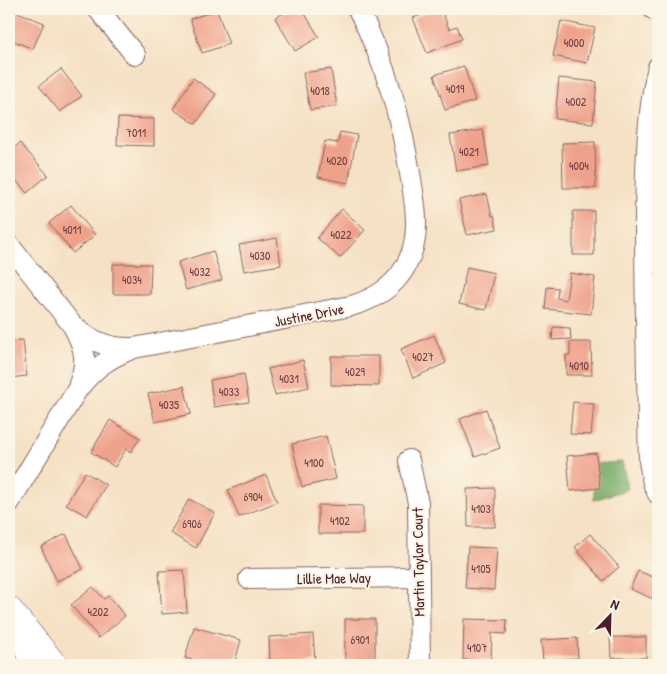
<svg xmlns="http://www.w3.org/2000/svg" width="667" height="674" viewBox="0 0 667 674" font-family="'Patrick Hand',sans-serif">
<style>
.forest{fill:#7caf6a;stroke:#63674a}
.building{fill:#efa28b}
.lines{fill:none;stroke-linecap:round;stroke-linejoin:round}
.minor-casing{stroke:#866361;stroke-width:22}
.secondary-casing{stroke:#866361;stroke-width:29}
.primary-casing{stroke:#866361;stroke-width:29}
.minor{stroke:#fff;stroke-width:20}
.secondary{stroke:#fff;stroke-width:28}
.primary{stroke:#fff;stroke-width:28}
.labels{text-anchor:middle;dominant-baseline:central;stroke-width:4.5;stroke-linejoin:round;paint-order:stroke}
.number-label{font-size:12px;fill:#734043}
.street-label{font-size:15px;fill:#4a1f2b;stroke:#fcf5e5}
</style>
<rect width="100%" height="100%" fill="#fcf5e5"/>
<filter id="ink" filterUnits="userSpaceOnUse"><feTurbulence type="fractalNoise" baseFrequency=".02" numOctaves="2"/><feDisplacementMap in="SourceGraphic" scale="10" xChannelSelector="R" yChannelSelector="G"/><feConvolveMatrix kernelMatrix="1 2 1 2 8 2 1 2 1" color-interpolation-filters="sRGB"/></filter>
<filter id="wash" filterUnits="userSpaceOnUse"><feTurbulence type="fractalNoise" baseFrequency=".0096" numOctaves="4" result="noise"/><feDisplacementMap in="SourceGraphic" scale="20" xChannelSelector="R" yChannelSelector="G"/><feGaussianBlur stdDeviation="1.12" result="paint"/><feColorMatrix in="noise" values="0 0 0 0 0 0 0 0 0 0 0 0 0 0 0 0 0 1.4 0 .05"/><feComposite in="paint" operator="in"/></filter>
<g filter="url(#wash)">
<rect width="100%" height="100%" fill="#f5e1c4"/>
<path class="forest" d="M622,462l6,27 -34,11v-36z"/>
<g id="blocks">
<path class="building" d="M10,9l34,14 -11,26 -24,-10v-28z
M291,9h11l17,28 -24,14 -20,-33z
M437,9h4l8,20 8,-3 5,13 -35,14 -14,-35z
M217,10l12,34 -27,9 -12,-34z
M561,21l34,7 -8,35 -34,-7z
M464,66l11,35 -30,9 -11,-35z
M61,69l21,27 -22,16 -21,-26z
M331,69l6,37 -27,4 -7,-37z
M193,78l23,16 -20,30 -23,-15z
M559,78l38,4 -4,41 -38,-4z
M118,118l36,1v27l-37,-1z
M483,130l6,36 -33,5 -6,-36z
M340,132l17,3 -9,48 -30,-6 7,-36 13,2z
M595,142l1,46h-33l-1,-45z
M20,143l28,32 -21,18 -18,-21v-20z
M487,194l5,22 2,-1 3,14 -30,6 -8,-35z
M71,205l24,30 -22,18 -24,-30z
M342,209l23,21 -25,28 -23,-20z
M573,211h21v44h-21z
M277,238l4,27 -37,6 -5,-26z
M213,251l9,29 -36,10 -8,-28z
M113,264h38l-1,30h-37z
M467,267l27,6 -8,37 -27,-6z
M570,273l25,4 -4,37 -46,-5 2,-22 11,1 -1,10 9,2z
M553,327l17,1 1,11 -19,1z
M434,335l12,28 -33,15 -12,-29z
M23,340l4,36 -18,2v-37z
M570,342h21l1,33h-26v-20h4z
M331,356h48v30l-48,-1z
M303,360l6,27 -34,8 -7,-26z
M244,374l5,28 -35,5 -4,-27z
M184,386l7,28 -36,8 -7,-28z
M573,402l21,2 -3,31 -21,-1z
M486,409l14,39 -25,9 -15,-38z
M110,420l30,18 -9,14 -5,-3 -11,18 -24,-15z
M326,436l10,43 -34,8 -10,-43z
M596,453l4,35 -30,3 -3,-35z
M85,472l21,13 -19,31 -21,-12z
M266,475l11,27 -38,15 -11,-27z
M495,488v39h-27l-1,-38z
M189,499l26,14 -19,35 -26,-15z
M318,505l45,1v28h-45z
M66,534l17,35 -26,12 -16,-34z
M590,534l29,33 -16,14 -28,-34z
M468,547l29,1 -3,42 -29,-2z
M184,570l3,42 -25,2 -3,-43z
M638,571l20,8v22l-28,-12z
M93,587l11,12 4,-3 17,20 -26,22 -28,-33z
M345,619h30v41h-30z
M464,619l43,1 -1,14 -14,-1 -1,28 -28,-1z
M194,627l47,13 -7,25h-23l-26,-7z
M313,634l2,27 -45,2 -1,-26z
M610,637h36v21h-35z
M577,638l1,20 -35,2 -2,-20z"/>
</g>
</g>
<g filter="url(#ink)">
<use href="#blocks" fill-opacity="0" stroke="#866361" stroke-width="1"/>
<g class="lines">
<g class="minor-casing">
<path id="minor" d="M98,9l37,46
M653,9l5,2
M658,67c-12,48 -12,103 -13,151 0,81 2,162 4,243l4,22 5,11
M9,245l64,81c12,22 15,35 6,58
M75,327c17,15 35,22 57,21
M409,460l9,43 2,162
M9,503l68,-113c17,-22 31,-32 57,-42l217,-42c28,-8 50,-23 60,-52 9,-23 4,-51 0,-75 -10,-61 -25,-115 -53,-170
M249,579l170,-2"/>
</g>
<g class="secondary-casing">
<path id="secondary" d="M9,611l44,54"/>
</g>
<g class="primary-casing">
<path id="primary" d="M23,628l11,37"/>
</g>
<use href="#minor" class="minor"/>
<use href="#secondary" class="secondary"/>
<use href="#primary" class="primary"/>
</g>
</g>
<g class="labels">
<g class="number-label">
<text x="574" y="42">4000</text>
<text x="455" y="88">4019</text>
<text x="320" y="90">4018</text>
<text x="576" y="101">4002</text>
<text x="136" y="132">7011</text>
<text x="469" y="151">4021</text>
<text x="337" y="160">4020</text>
<text x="579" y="165">4004</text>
<text x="72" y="229">4011</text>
<text x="341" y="234">4022</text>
<text x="260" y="255">4030</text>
<text x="200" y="271">4032</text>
<text x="132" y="279">4034</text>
<text x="423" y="356">4027</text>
<text x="579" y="365">4010</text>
<text x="355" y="371">4029</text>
<text x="289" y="378">4031</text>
<text x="229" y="391">4033</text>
<text x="169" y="404">4035</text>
<text x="314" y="462">4100</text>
<text x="253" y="496">6904</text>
<text x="481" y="508">4103</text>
<text x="340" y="520">4102</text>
<text x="192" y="523">6906</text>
<text x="481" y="568">4105</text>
<text x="98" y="611">4202</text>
<text x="360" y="639">6901</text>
<text x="477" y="647">4107</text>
</g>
<g class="street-label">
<text transform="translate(309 315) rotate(-11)">Justine Drive</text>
<text transform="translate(418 562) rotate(-91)">Martin Taylor Court</text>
<text transform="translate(334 578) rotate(-1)">Lillie Mae Way</text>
</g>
</g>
<rect width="667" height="674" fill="none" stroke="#fcf5e5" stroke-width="30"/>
<g transform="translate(610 616) rotate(23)" stroke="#fcf5e5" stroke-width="4" paint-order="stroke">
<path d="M0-4L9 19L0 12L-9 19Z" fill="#4a1f2b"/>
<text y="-8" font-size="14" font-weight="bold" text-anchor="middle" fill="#4a1f2b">N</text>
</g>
</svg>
